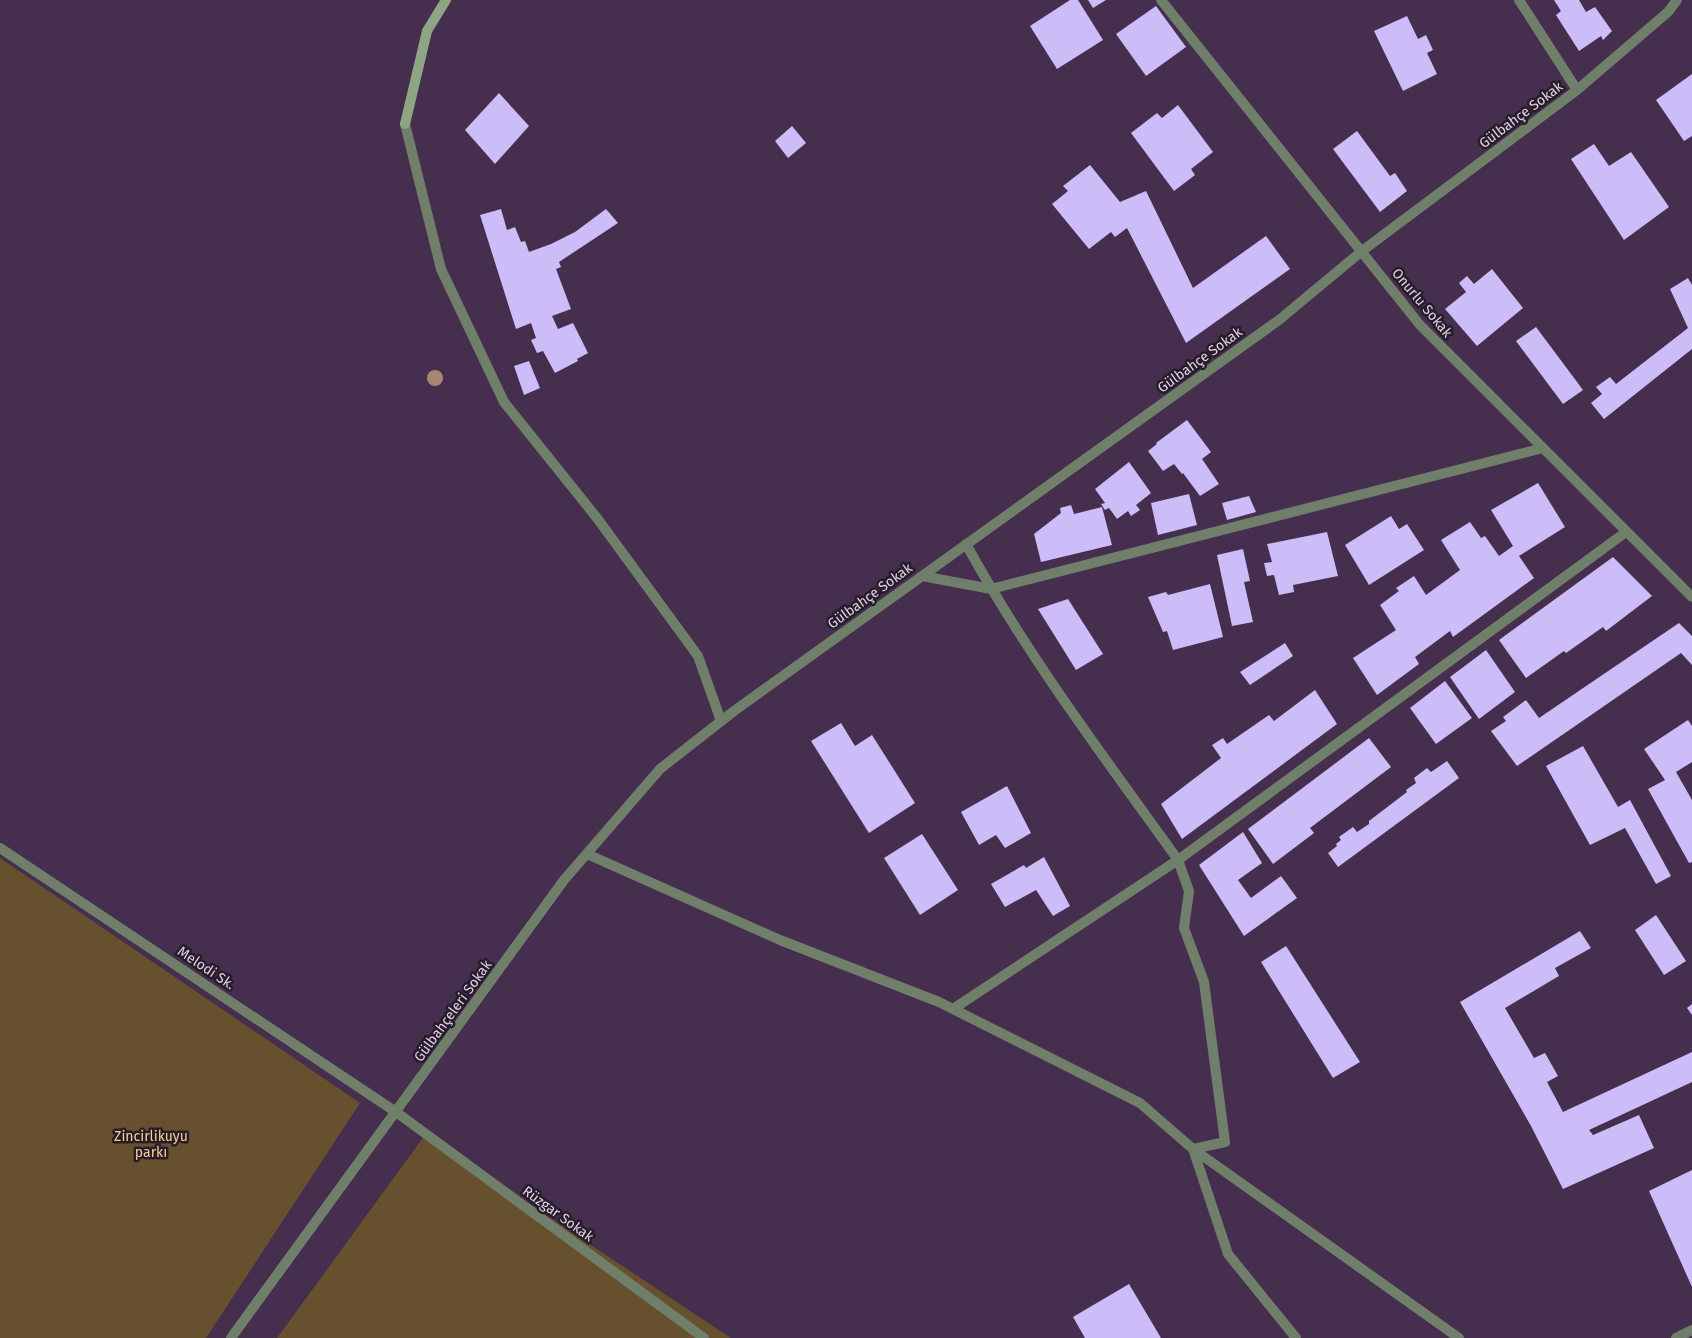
<svg xmlns="http://www.w3.org/2000/svg" width="1692" height="1338" viewBox="0 0 1692 1338" font-family="'Fira Sans',sans-serif">
<style>
.green{fill:#67502d}
.building{fill:#ccbdf8}
.lines{fill:none;stroke-linecap:round;stroke-linejoin:round}
.street{stroke:#6f7f69;stroke-width:10}
.secondary{stroke:#8da583;stroke-width:10}
.tree{fill:#a98774}
.labels{text-anchor:middle;dominant-baseline:central;stroke-width:5;stroke-linejoin:round;paint-order:stroke}
.street-label{font-size:14px;fill:#e0d2e6;stroke:#261c2a}
.park-label{font-size:14px;fill:#fad093;stroke:#261c2a}
</style>
<rect width="100%" height="100%" fill="#462e4e"/>
<path class="green" d="M0,858l360,245 -154,235h-206z
M425,1135l306,203h-454z"/>
<path class="building" d="M1070,0h8l25,40 -46,29 -27,-43z
M1088,0h18l-13,8z
M1554,0h25l7,12 9,-5 17,24 -9,9 -2,-4 -22,15 -23,-36 5,-4z
M1156,6l30,41 -40,29 -30,-42z
M1407,16l11,23 8,-4 7,15 -6,3 10,21 -34,17 -29,-60z
M1692,74v62l-8,5 -28,-41z
M499,93l30,33 -34,38 -30,-34z
M1178,105l35,47 -22,17 4,6 -21,16 -43,-58 26,-20 5,5z
M792,126l14,17 -18,15 -13,-17z
M1357,131l33,45 5,-3 12,18 -27,21 -47,-63z
M1594,144l15,22 22,-14 38,55 -45,33 -53,-81z
M1090,165l30,37 26,-11 47,97 73,-52 24,33 -104,74 -59,-115 -12,9 -4,-5 -22,17 -37,-45 16,-13 -5,-5z
M501,209l6,21 8,-3 6,15 4,-1 4,11 22,-8 24,-12 31,-23 12,14 -59,39 2,5 -5,2 15,40 -19,7 6,13 15,-6 15,30 -11,6 1,2 -23,12 -12,-22 -6,2 -6,-13 5,-2 -5,-15 -15,6 -36,-114z
M1492,269l31,39 -46,38 -32,-37 21,-17 -7,-9 8,-7 7,8z
M1688,278l4,7v64l-88,70 -13,-16 11,-9 -6,-7 14,-10 6,7 72,-56 -18,-39z
M1536,327l47,63 -20,14 -47,-63z
M529,361l11,27 -16,7 -10,-29z
M1187,420l24,32 -9,7 17,25 -19,12 -17,-23 -1,1 -8,-10 -11,7 -15,-20 9,-7 -1,-1z
M1129,462l22,31 -15,12 4,5 -9,6 -3,-5 -11,8 -8,-11 -4,2 -4,-6 4,-1 -10,-14z
M1538,483l27,44 -46,29 15,22 -81,59 -3,-6 -35,26 4,7 -42,31 -24,-37 43,-28 -16,-25 19,-14 -3,-3 18,-12 12,19 34,-25 -19,-30 29,-18 11,16 4,-2 14,20 14,-10 -22,-36z
M1189,494l8,31 -39,10 -7,-32z
M1249,496l7,16 -29,8 -5,-17z
M1071,505l3,9 28,-7 10,38 -71,17 -7,-28 27,-21 -1,-5z
M1391,516l8,13 8,-5 17,26 -55,35 -24,-40z
M1327,532l11,44 -45,9 1,7 -15,3 -5,-20 -7,1 -3,-13 8,-1 -5,-18z
M1243,549l7,32 -6,1 9,40 -21,4 -15,-71z
M1613,557l39,39 -46,35 -3,-4 -37,26 -2,-2 -38,27 -27,-38z
M1210,584l13,53 -50,13 -6,-19 -4,1 -15,-35 18,-5 2,3z
M1068,599l35,55 -27,16 -38,-61z
M1679,623l13,13v29l-11,-12 -164,113 -26,-35 15,-10 -3,-4 23,-17 13,18z
M1285,643l8,13 -43,29 -10,-13z
M1486,650l29,42 -36,27 -29,-42z
M1445,681l27,37 -36,26 -26,-36z
M1315,690l22,34 -155,115 -21,-35 60,-46 -9,-13 11,-7 4,6 42,-29 5,6z
M1688,720l4,6v36l-16,10 16,28v62l-3,1 -41,-74 17,-9 -21,-31z
M841,723l14,23 17,-11 43,68 -46,30 -58,-92z
M1369,738l22,29 -81,61 4,5 -41,31 -25,-35z
M1583,746l35,61 12,-7 41,76 -15,8 -31,-56 -35,17 -44,-79z
M1447,761l12,17 -121,89 -10,-14 9,-7 -1,-2 5,-4 -2,-3 14,-10 4,5 12,-8v-3l38,-29 -1,-2 10,-7 -2,-5 13,-10 4,4z
M1007,786l24,47 -26,15 -9,-13 -17,10 -18,-33z
M1243,832l19,31 -24,17 13,18 30,-22 16,22 -53,38 -45,-71z
M922,834l36,56 -38,25 -36,-57z
M1044,857l26,49 -17,10 -17,-26 -31,17 -14,-23 33,-19 2,3z
M1656,915l30,46 -22,14 -29,-45z
M1580,931l11,17 -36,20 4,8 -54,32 29,50 11,-5 13,23 -11,6 16,30 129,-60v30l-103,48 4,5 46,-20 15,33 -91,41 -32,-63 -71,-124z
M1286,946l74,116 -27,16 -72,-116z
M1692,1004v11l-5,-7z
M1692,1170v117l-43,-96z
M1129,1284l32,54h-76l-12,-21z"/>
<g class="lines">
<path class="street" d="M1161,0l259,325 272,272
M1519,0l58,90
M405,124l36,145 63,133 93,116 101,138 23,65
M966,544c61,111 138,213 212,316l11,31 -5,37 20,54 21,160 -32,7 266,189
M922,576l69,13 552,-141
M0,848l396,264 308,226
M587,854l193,86 159,62 201,101 53,46 35,105 68,84
M953,1009l225,-149 448,-328
M231,1338l333,-458 96,-111 74,-58 545,-391 83,-69 215,-161 91,-78 9,-12
M1676,1338l16,-8"/>
<path class="secondary" d="M405,124l22,-93 19,-31"/>
</g>
<circle class="tree" cx="435" cy="378" r="8"/>
<g class="labels">
<g class="street-label">
<text transform="translate(1521 115) rotate(-37)">Gülbahçe Sokak</text>
<text transform="translate(1422 303) rotate(50)">Onurlu Sokak</text>
<text transform="translate(1200 360) rotate(-36)">Gülbahçe Sokak</text>
<text transform="translate(870 596) rotate(-36)">Gülbahçe Sokak</text>
<text transform="translate(206 968) rotate(34)">Melodi Sk.</text>
<text transform="translate(453 1011) rotate(-54)">Gülbahçeleri Sokak</text>
<text transform="translate(558 1214) rotate(36)">Rüzgar Sokak</text>
</g>
<g class="park-label">
<text x="151" y="1136">Zincirlikuyu<tspan x="151" dy="16">parkı</tspan></text>
</g>
</g>
</svg>
